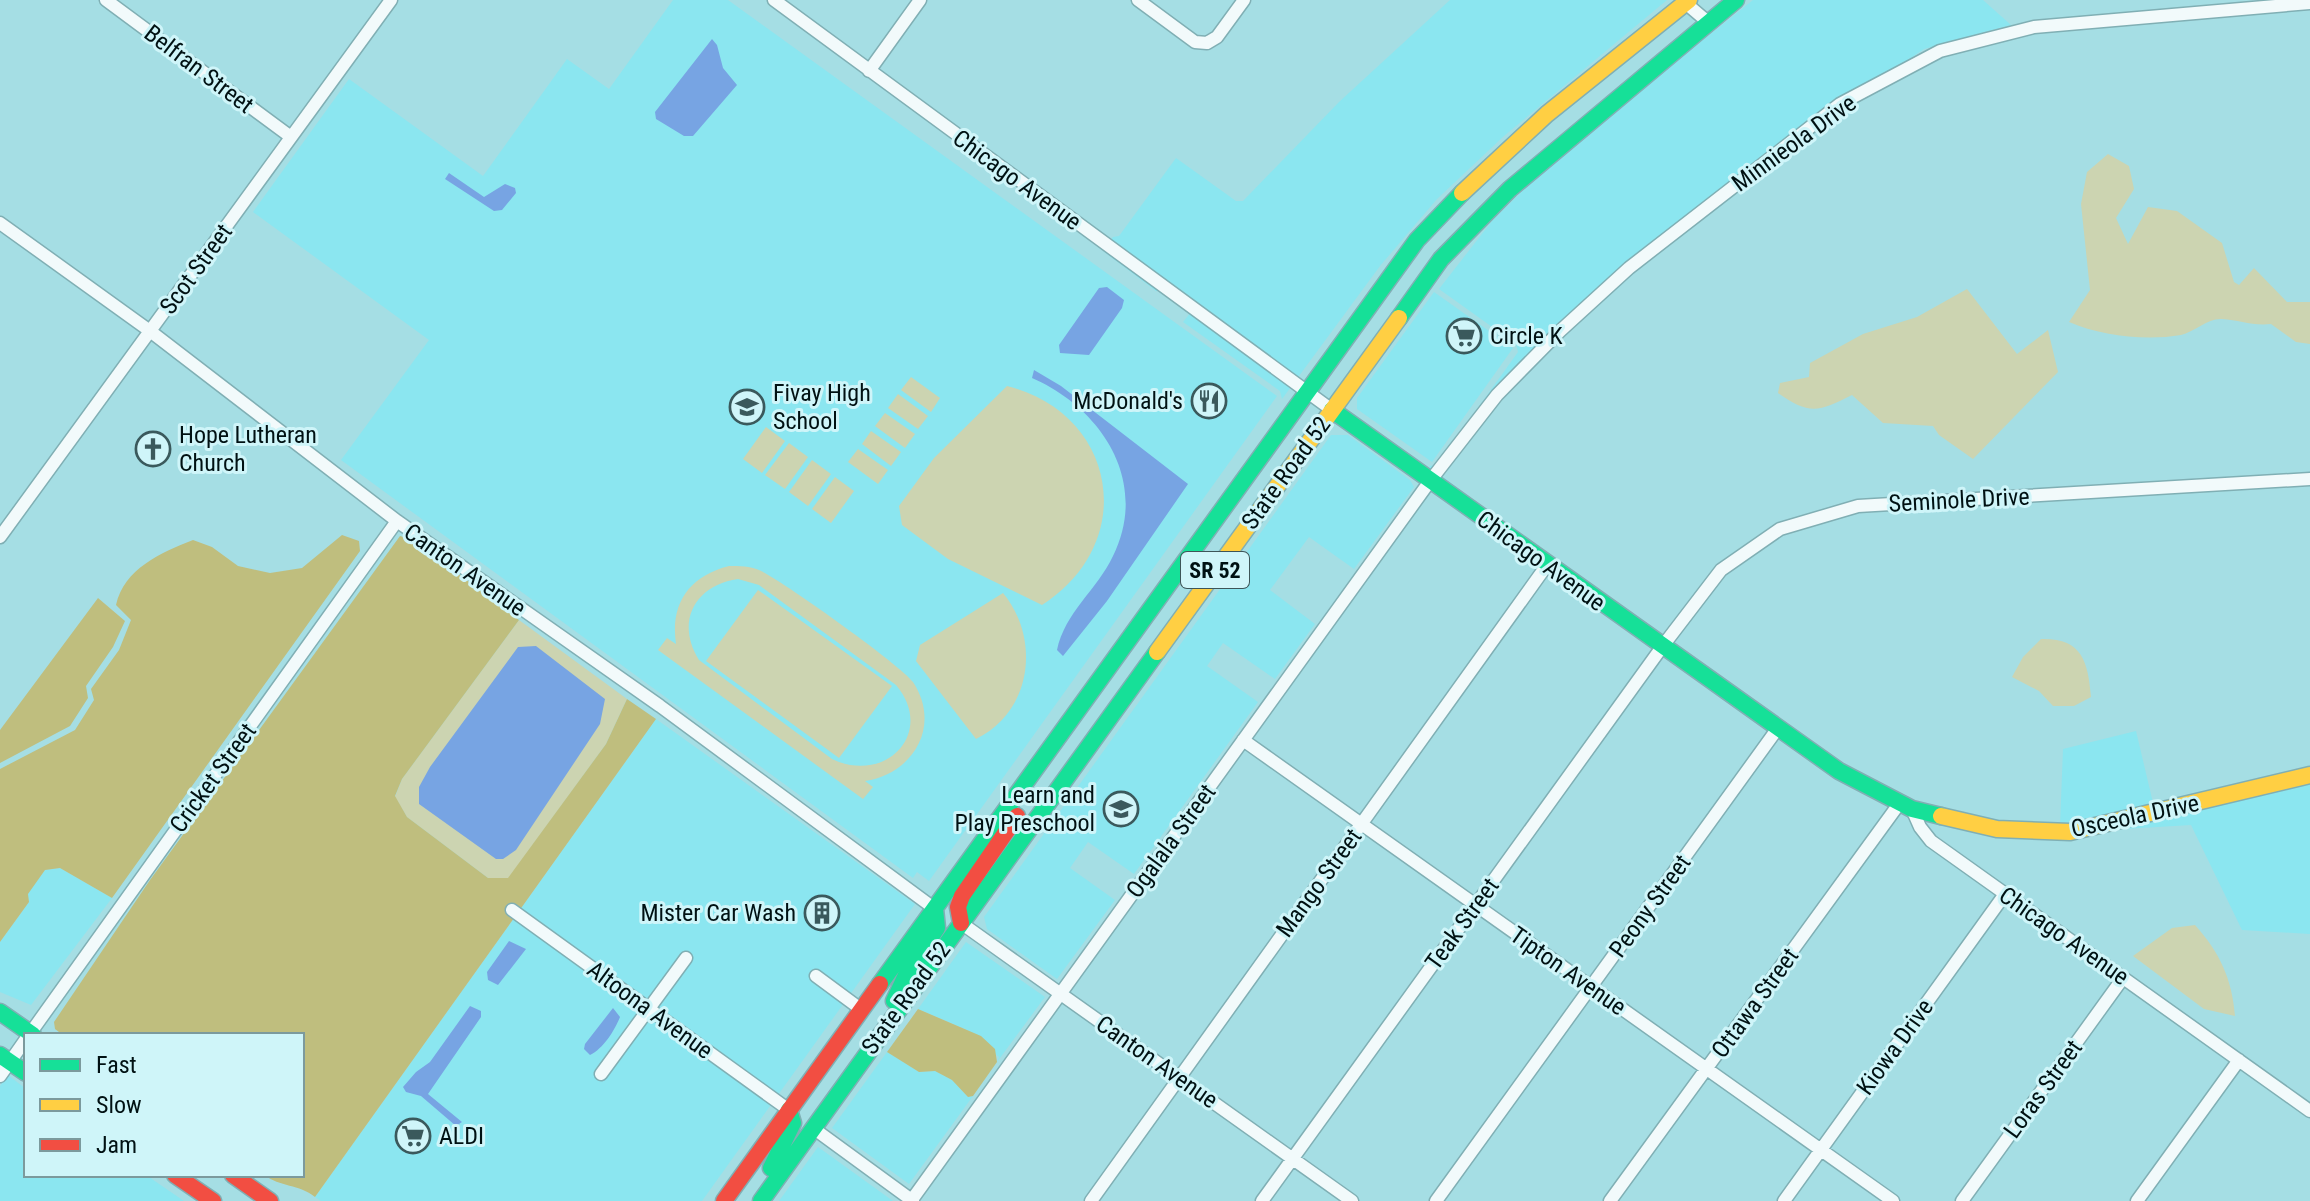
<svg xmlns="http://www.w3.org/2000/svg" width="2310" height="1201" viewBox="0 0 2310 1201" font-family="'Roboto Condensed',sans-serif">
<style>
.built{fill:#8be6f0}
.green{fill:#ccd4b1;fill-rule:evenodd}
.forest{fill:#bfbe7e}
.water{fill:#77a4e3}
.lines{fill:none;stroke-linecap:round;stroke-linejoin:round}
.street-casing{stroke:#80afb4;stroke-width:15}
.fast-casing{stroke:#80afb4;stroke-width:19}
.slow-casing{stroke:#80afb4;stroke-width:19}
.jam-casing{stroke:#80afb4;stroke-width:19}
.street{stroke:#f2fafb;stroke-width:12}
.fast{stroke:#16e098;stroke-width:16}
.slow{stroke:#ffcf43;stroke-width:16}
.jam{stroke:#f24e42;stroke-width:16}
.labels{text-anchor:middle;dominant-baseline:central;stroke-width:6;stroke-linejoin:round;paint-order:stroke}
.shield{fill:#cff5f9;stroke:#3e5558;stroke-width:2}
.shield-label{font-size:22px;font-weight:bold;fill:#001113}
.street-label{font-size:24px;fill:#001113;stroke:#cff5f9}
.poi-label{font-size:24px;fill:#001113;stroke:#cff5f9;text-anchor:start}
</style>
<rect width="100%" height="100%" fill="#a5dee4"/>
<path class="built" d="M673,0h55l549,396 -348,485 -12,-9 -4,6 -572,-418 88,-120 -176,-128 96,-133 134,97 84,-117 42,30z
M1450,0h217l-163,136 -67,63 -57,67 -98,133 -2,-8 -97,-69 13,-16 -21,-16 -19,1 -53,-40 10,-14 6,-1 57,-78 60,43h7l96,-99z
M1753,0h230l28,25 -87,24 -155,106 -236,195 -95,123 111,84 -115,-80 -5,-11 8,-1 81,-113 -2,-8 -77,-55 53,-68 70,-69z
M1434,292l79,56 -81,114 -75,-53v-11z
M1331,435h17l62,45 4,7 -60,82 -45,-32 -39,53 45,34 -40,55 -52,-36 -16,23 51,36 -124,172 -46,-32 -18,26 45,32 -58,79 -70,-50 -3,-12z
M656,719l259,185 -213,297h-381l-6,-4z
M2136,731l18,76 -94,19 3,-77z
M2310,781v153l-68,-4 -51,-105 -84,5z
M60,868l52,30 -81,107 -31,-13v-50l29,-40 -2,-8 18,-24z
M966,942l79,55 -48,65 2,-5 -34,-28 -47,-20z
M887,1052l32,20 16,-1 17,9 16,17 5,-1 -64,88 -77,-56z
M8,1075l18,14v86h120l38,26h-184v-115z
M818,1147l75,54h-114z"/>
<path class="green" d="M2108,154l21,12 5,23 -18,29 12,26 20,-37 29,4 45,32 12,39 5,3 15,-17 33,34h23v42l-14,-2 -25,-18c-19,2 -32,-4 -49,-5 -14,-1 -28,13 -41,16 -35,6 -80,1 -112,-13l21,-32 -9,-86 6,-32z
M1967,289l50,65 31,-24 10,42 -85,87 -34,-24 -6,-9 -50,-3 -31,-28c-33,17 -43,20 -74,-2l2,-10 29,-6 1,-14 53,-29 54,-17z
M911,377l29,21 -9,14 -30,-22z
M1007,386c111,28 132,157 35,219l-94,-46 -46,-34 -3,-19 35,-48z
M898,394l30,22 -10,13 -30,-21z
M885,413l30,21 -10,14 -30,-22z
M766,427l19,14 -23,32 -19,-14z
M871,431l30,21 -10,14 -29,-22z
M789,443l19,14 -23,32 -20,-14z
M858,449l30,21 -10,14 -30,-22z
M812,460l19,14 -23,32 -19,-14z
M835,477l19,14 -23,32 -19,-14z
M729,566c10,0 21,0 30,4 21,9 143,96 154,112 29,44 0,92 -48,99l8,6 -10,12 -205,-149 9,-12 9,6c-6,-40 13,-68 53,-78zM738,579l21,6 137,100c40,47 -10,100 -64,74l-133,-99c-24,-38 -4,-75 39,-81z
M758,590l134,96 -53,72 -133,-97z
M1003,593c38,46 29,119 -27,146l-60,-78 4,-16z
M519,620l108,79 -21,45 -98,135 -20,-1 -81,-61 -12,-20 7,-18z
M2041,639c41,-1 47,22 50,58l-17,9h-21l-14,-15 -27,-14 11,-20z
M2195,925c25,28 37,54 40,91l-31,-7 -71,-53 39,-28z"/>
<path class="forest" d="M342,535l17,6 1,10 -248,347 -52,-30 -15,2 -17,24 1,8 -29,40v-173l75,-39 19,-30 -3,-11 28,-39 12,-30 -15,-15c8,-36 44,-52 77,-65l19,7 26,19 32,7 32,-5z
M400,536l14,4 105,80 -117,159 -7,17 12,21 81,61h20l98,-134 21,-45 29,20 -341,478c-16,-13 -35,-10 -51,-22h38v-140h-239l-8,-6 -1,-7 96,-142z
M98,598l27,23 -12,26 -27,39 2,12 -18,28 -70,37v-33z
M918,1009l63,27 14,13 2,13 -24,34 -5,1 -16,-17 -17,-9 -16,1 -32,-20z"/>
<path class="water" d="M712,39l5,6 6,23 14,17 -44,51h-9l-28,-17 -1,-7z
M449,173l35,24 21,-13 10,4 1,5 -14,17 -8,1 -49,-32z
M1107,287l17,13 -2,8 -33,47 -29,-2 -1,-8 40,-57z
M1034,370l27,16 127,98 -81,117 -44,55 -6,-6c8,-38 40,-60 56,-94 37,-75 -12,-148 -81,-178z
M536,646l69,53 -5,25 -84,126 -13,9h-7l-77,-55v-17l11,-20 88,-120z
M509,941l17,8 -28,36 -10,-5 -1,-8z
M470,1006l11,5v6l-53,77 34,28 -6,4 -35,-30 -15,-4 -3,-5 13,-15 14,-10z
M613,1008l7,9c-5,13 -17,32 -30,38l-6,-6 1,-5z"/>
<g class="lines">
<g class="street-casing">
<path id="street" d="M106,0l185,137
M774,0l558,410
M1138,0l57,42 12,1 10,-6 27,-37
M1682,0l27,23
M869,71l51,-71
M0,223l150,108 247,190 263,185 275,203
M0,537l391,-537
M1243,740l650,461
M1912,809l8,18 11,14 379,270
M512,910l277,200
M961,923l391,278
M816,976l46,34
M29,1035l368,-514
M601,1074l85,-116
M0,1076l26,-37
M813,1128l100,73
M911,1201l519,-720 67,-86 63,-64 69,-63 211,-164 100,-53 94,-24 276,-24
M1091,1201l456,-636
M1262,1201l400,-554 59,-77 59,-41 78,-23 452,-27
M1436,1201l342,-473
M1610,1201l289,-397
M1784,1201l221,-307
M1962,1201l161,-223
M2137,1201l102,-141"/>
</g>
<g class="fast-casing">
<path id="fast" d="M1399,318l42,-59 69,-70 226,-189
M1332,410l507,361 73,38 29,7
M880,984l537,-744 45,-47
M894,1001l14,-30 29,-43 -2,-19
M0,1012l33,23
M0,1055l26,18
M771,1168l22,-45 -4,-13
M761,1201l396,-549"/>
</g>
<g class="slow-casing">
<path id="slow" d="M1462,193l85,-79 142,-114
M1157,652l242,-334
M1941,816l56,13 73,3 240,-57"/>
</g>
<g class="jam-casing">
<path id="jam" d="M961,923l-3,-16 4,-11 55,-80
M175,1175l38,26
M233,1175l37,26
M724,1201l156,-217"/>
</g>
<use href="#street" class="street"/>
<use href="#fast" class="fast"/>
<use href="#slow" class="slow"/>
<use href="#jam" class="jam"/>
</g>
<defs>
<g id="supermarket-ring" transform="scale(1.8)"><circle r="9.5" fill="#cff5f9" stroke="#3a595c" stroke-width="1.5"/><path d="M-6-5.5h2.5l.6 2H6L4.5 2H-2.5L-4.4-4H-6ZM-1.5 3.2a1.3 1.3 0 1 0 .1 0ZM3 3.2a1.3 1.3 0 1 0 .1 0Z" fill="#3a595c"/></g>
<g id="restaurant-ring" transform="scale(1.8)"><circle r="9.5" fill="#cff5f9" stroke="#3a595c" stroke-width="1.5"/><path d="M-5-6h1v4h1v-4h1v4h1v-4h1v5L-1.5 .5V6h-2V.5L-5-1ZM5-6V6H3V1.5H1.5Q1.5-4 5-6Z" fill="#3a595c"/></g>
<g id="school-ring" transform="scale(1.8)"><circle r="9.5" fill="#cff5f9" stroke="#3a595c" stroke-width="1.5"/><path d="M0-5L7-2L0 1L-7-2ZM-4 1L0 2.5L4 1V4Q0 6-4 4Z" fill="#3a595c"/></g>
<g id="church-ring" transform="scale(1.8)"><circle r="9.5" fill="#cff5f9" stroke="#3a595c" stroke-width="1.5"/><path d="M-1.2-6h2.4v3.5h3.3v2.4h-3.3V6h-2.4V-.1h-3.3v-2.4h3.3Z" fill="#3a595c"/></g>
<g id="building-ring" transform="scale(1.8)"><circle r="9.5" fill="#cff5f9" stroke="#3a595c" stroke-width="1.5"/><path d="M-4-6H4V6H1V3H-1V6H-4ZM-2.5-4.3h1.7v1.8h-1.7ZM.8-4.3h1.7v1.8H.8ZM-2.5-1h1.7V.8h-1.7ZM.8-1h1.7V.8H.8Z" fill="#3a595c"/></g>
</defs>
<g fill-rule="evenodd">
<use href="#supermarket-ring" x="1464" y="336"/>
<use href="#restaurant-ring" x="1209" y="401"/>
<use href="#school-ring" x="747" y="407"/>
<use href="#church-ring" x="153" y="449"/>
<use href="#school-ring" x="1121" y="809"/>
<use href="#building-ring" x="822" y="913"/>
<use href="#supermarket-ring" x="413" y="1136"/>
</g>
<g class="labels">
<rect class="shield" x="1181" y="552" width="68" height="36" rx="6"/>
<g class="shield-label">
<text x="1215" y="570">SR 52</text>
</g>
<g class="street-label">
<text transform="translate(199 69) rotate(37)">Belfran Street</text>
<text transform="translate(1794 143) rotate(-36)">Minnieola Drive</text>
<text transform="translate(1017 180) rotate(36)">Chicago Avenue</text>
<text transform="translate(196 269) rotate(-54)">Scot Street</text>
<text transform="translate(1286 473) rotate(-54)">State Road 52</text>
<text transform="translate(1959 500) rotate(-3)">Seminole Drive</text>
<text transform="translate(1541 561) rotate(36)">Chicago Avenue</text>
<text transform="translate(465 570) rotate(35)">Canton Avenue</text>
<text transform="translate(213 778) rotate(-54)">Cricket Street</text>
<text transform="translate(2135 816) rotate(-12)">Osceola Drive</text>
<text transform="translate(1171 841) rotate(-54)">Ogalala Street</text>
<text transform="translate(1319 883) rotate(-54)">Mango Street</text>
<text transform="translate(1650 906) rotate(-54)">Peony Street</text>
<text transform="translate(1462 924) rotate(-54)">Teak Street</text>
<text transform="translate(2064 936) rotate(35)">Chicago Avenue</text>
<text transform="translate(1568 971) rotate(35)">Tipton Avenue</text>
<text transform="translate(906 998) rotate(-54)">State Road 52</text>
<text transform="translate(1755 1003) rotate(-54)">Ottawa Street</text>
<text transform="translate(650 1010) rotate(36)">Altoona Avenue</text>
<text transform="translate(1895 1047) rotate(-54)">Kiowa Drive</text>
<text transform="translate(1157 1062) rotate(35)">Canton Avenue</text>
<text transform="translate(2043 1089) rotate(-54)">Loras Street</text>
</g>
<g class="poi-label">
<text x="1490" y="336">Circle K</text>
<text x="773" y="393">Fivay High<tspan x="773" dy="28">School</tspan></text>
<text x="1183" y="401" text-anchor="end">McDonald's</text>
<text x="179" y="435">Hope Lutheran<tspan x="179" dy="28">Church</tspan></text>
<text x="1095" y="795" text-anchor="end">Learn and<tspan x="1095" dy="28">Play Preschool</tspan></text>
<text x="796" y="913" text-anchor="end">Mister Car Wash</text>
<text x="439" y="1136">ALDI</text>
</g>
</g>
<rect x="24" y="1033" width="280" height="144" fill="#cff5f9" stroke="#7c9a9d" stroke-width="2"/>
<rect x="40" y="1059" width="40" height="12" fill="#16e098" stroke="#7c9a9d" stroke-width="2"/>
<text x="96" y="1073" font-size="24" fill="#001113">Fast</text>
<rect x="40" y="1099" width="40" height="12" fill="#ffcf43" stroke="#7c9a9d" stroke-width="2"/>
<text x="96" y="1113" font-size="24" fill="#001113">Slow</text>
<rect x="40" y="1139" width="40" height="12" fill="#f24e42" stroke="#7c9a9d" stroke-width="2"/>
<text x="96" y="1153" font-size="24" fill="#001113">Jam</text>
</svg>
